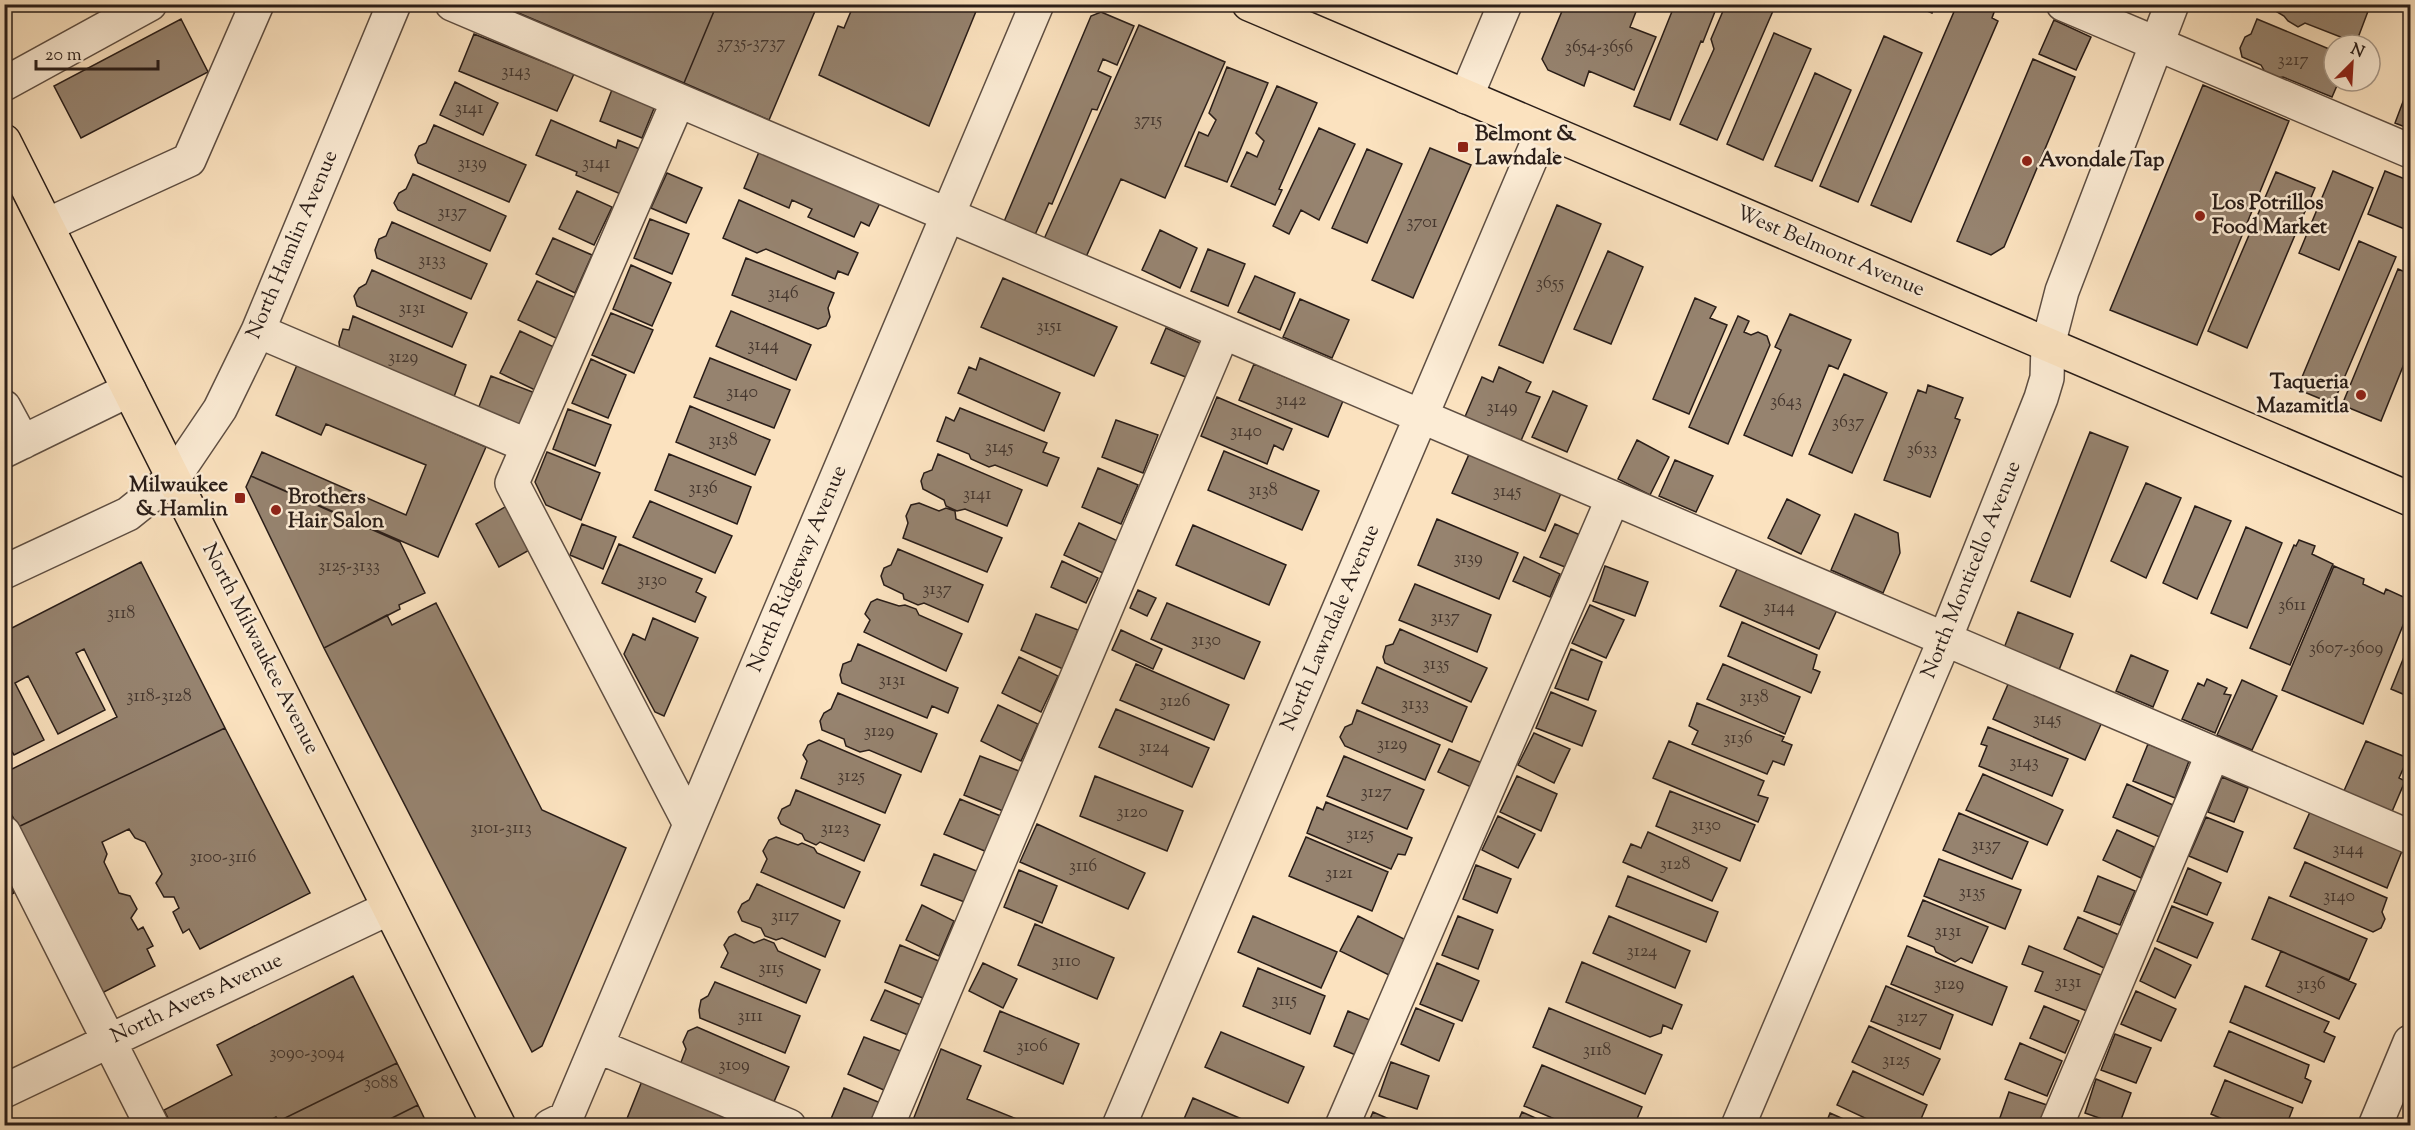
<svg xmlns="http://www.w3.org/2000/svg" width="2415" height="1130" viewBox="0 0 2415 1130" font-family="'Sorts Mill Goudy',serif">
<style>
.building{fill:#96836f;stroke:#291d18;stroke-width:1.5}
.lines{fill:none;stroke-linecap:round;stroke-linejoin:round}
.minor-casing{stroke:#5e4e42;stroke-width:36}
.major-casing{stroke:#291d18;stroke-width:36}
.minor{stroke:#fcecd5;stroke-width:33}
.major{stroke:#fbe2bf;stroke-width:33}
.poi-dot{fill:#8f2418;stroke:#fcecd5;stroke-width:2}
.labels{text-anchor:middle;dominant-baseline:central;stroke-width:5;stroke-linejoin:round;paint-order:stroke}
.number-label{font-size:18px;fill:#44362e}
.poi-label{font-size:21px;font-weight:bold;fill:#291d18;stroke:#fcecd5;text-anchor:start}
.street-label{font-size:21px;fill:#291d18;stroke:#fcecd5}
</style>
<rect width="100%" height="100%" fill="#fbe2bf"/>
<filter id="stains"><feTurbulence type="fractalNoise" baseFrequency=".00333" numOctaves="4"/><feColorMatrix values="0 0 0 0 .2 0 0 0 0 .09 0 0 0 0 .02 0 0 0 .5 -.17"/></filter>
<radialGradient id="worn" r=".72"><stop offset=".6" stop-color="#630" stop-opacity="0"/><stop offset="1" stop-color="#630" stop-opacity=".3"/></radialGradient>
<path class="building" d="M505,4h212l-33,79 -180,-76z
M717,4h101l-49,116 -85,-37z
M854,4h125l-50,122 -110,-51 19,-49 6,2z
M1565,4h74l-9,23 26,10 -22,53 -45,-19 -5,15 -36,-16 -6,-11z
M1675,4h43l-15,38 -2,-1 -31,79 -36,-14z
M1726,4h50l-59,136 -37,-16 34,-75 -3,-10z
M1910,4h25l-3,9z
M1950,4h47l-5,14 6,3 -87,201 -40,-17 85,-198z
M2264,4h101l5,2 -14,37 -51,-20 -7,4 -10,-6 -4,-5z
M1101,12l33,14 -17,39 -14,-6 -5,12 13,6 -14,33 -5,-1 -40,95 -3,-1 -15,34 -31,-13 88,-208z
M181,19l27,53 -127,66 -27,-52z
M2257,19l77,32v30h5l-7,16 -49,-20 -6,1 -12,-6 -4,-7 -19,-8 -2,-9 5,-11 6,-3z
M2054,20l37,17 -15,33 -37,-16z
M1139,25l86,37 -60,136 -44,-19 -35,78 -42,-18z
M1774,33l37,16 -48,111 -36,-16z
M474,34l100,40 -17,37 -98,-40z
M1884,36l38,17 -64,149 -38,-16z
M2033,59l42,18 -71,170 -13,8 -34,-14z
M1227,67l41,16 -41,99 -42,-16 14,-34 9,4 8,-16 -7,-7z
M1815,73l36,17 -39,91 -37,-15z
M455,82l43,21 -15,32 -43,-20z
M2410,83v46l-15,-6z
M2203,85l86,36 -92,224 -87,-35z
M1277,86l40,17 -38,86 3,1 -7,15 -44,-19 16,-34 10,5 7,-16 -8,-8z
M613,87l42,19 -13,32 -42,-17z
M551,120l65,28 2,-8 24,10 -19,45 -47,-20 1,-3 -41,-17z
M434,125l92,40 -17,37 -91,-39 -3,-8 4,-9 7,-3z
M1319,128l36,16 -36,76 -18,-10 -12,24 -16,-8z
M1430,148l41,17 -58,133 -41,-18z
M1367,149l35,15 -35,79 -35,-15z
M759,152l121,51 -11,23 -8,-4 -7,15 -46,-20 4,-8 -20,-9 -3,8 -45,-20z
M2333,171l40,17 -34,82 -40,-17z
M2385,171l25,10v40l-3,9 -39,-16z
M2276,172l39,16 -68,160 -39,-17z
M667,173l35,15 -16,35 -35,-15z
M413,174l93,42 -16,35 -92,-41 -4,-7 5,-10 7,-4z
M577,191l35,16 -18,38 -35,-16z
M739,200l119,53 -10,22 -10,-4 -3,8 -69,-30 -9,4 -34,-15z
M1557,205l44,19 -58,139 -44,-18z
M650,219l39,15 -17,40 -38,-16z
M392,222l95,42 -16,35 -94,-41 -2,-8 4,-11 7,-3z
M1160,230l37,18 -17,40 -38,-18z
M553,238l39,17 -17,38 -39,-19z
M2359,241l37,16 -63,147 -36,-15z
M1208,249l37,15 -17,42 -37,-15z
M1608,251l35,16 -32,77 -37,-15z
M746,258l88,35 -6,15 2,9 -4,9 -8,3 -86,-34z
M631,265l40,18 -19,43 -39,-17z
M2398,269l12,5v75l-29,72 -39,-16z
M372,270l95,43 -15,34 -95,-41 -3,-10 5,-8 7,-4z
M1255,276l40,17 -15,37 -42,-18z
M1003,278l114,49 -23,49 -113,-49z
M537,281l39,17 -18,41 -40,-19z
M1695,298l21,9 -6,11 17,7 -38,89 -36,-15z
M1300,299l49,21 -17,38 -49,-21z
M731,311l80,34 -15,35 -80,-34z
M611,313l42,17 -19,43 -42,-18z
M1790,314l61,26 -13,29 -9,-4 -37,91 -48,-21 37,-85 -6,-3z
M353,316l113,49 -14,37 -112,-50 -1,-10 4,-13 6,1z
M1738,316l11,5 -5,11 7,3 7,-3 9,4 3,9 -42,99 -39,-17z
M1166,328l36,16 -14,34 -37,-15z
M520,331l36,17 -21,42 -35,-17z
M710,358l80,32 -16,38 -80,-31z
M980,358l80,35 -16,38 -86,-38 11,-26 7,3z
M591,359l35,16 -18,43 -36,-15z
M1254,364l89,37 -15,36 -89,-37z
M297,365l189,82 -48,110 -187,-81 11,-24 144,63 20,-50 -100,-41 -5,11 -45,-20z
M1499,367l32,15 -5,10 14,5 -20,46 -56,-24 18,-42 11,5z
M1844,374l43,19 -35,80 -43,-19z
M491,376l44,17 -16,39 -43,-18z
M1928,385l35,13 -8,20 5,2 -30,77 -46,-17 34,-90 8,3z
M1553,391l34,15 -20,46 -35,-15z
M1217,397l75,32 -9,21 -9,-5 -7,19 -66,-28z
M690,406l80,34 -15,35 -79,-33z
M960,408l87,35 -4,9 16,6 -12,28 -52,-21 -6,2 -18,-8 -2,-5 -32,-13 9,-24 8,4z
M568,409l43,16 -16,41 -42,-17z
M1116,420l42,15 -15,38 -41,-16z
M2090,432l38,15 -58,150 -39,-16z
M1637,440l32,17 -19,38 -32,-16z
M1224,451l95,40 -17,39 -94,-40z
M547,452l53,21 -19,47 -35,-15 -11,-23z
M1470,452l92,39 -17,40 -93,-38z
M669,454l82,33 -14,37 -82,-34z
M938,454l84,36 -15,36 -42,-17 -8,2 -11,-5 -2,-6 -21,-11 -2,-8 3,-8 8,-3z
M1675,460l38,16 -17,36 -37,-16z
M1098,468l40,17 -17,39 -39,-17z
M251,476l149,66 25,51 -26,12 1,4 -76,39 -78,-161z
M2146,483l35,15 -35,80 -35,-17z
M1787,499l33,16 -19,39 -33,-16z
M650,501l82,35 -17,37 -82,-36z
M919,503l20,8 7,-3 9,3 1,8 46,19 -15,34 -84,-34 5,-15 -2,-7 5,-11z
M510,504l23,44 -34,19 -23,-43z
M2195,506l36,15 -34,78 -34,-16z
M1855,514l43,19 2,20 -17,40 -52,-23z
M1437,519l81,34 -19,46 -81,-34z
M1079,523l41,19 -15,32 -41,-19z
M582,524l34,13 -13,32 -33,-14z
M1555,524l25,11 -15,32 -25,-10z
M1193,525l93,40 -17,40 -93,-40z
M2246,527l36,16 -35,85 -36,-15z
M2299,540l16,6 -3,8 21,10 -43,101 -40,-17 44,-103 2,1z
M619,544l83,35 -6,13 10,5 -11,25 -93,-39z
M898,549l85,36 -15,37 -44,-19 -6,2 -14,-6 -1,-5 -19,-9 -3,-9 3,-8 7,-3z
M1524,557l36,17 -10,23 -37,-16z
M1062,561l36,17 -12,25 -35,-16z
M141,562l84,166 -207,99 -14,-27v-27l113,-56 -33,-68 -8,4 29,57 -47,24 -30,-58 -13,7 29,57 -30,15 -3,-5 -7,3v-121z
M1605,566l43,16 -13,34 -42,-15z
M2334,566l30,13 -1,5 21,10 2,-5 24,11v8l-47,116 -81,-34z
M1738,567l99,43 -18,39 -99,-43z
M1415,584l76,31 -14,37 -78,-32z
M1138,590l18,8 -9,18 -17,-8z
M877,599l22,7 6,-1 11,4 3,6 43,19 -16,37 -82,-39 6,-12 -5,-6 6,-12z
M436,603l106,207 84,38 -84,198 -10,6 -208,-404 63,-33 5,10z
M1167,603l93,39 -16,37 -93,-40z
M1590,605l34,15 -18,38 -34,-15z
M2018,612l55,22 -14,36 -55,-22z
M1036,614l42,16 -15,39 -42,-19z
M653,618l45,20 -34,78 -9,-4 -31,-58 9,-20 12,6z
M1742,622l75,33 -4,14 7,3 -9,21 -83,-37z
M1400,629l87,39 -16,34 -86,-39 -2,-6 3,-11 7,-2z
M1121,630l41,19 -9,20 -41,-19z
M2410,642v55l-19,-8z
M858,644l100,44 -10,25 -16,-7 -5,12 -85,-35 -2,-8 3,-11 8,-3z
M1571,649l31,13 -14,38 -33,-12z
M2131,655l37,16 -15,36 -37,-16z
M1019,657l39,19 -17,36 -39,-19z
M1136,664l93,41 -15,35 -94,-40z
M1723,664l77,33 -15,37 -78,-35z
M1377,667l90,40 -15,35 -90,-39z
M2207,679l20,9 -3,6 7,1 -16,38 -33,-14 16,-36 6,3z
M2242,680l35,16 -25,54 -35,-15z
M2009,682l93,40 -17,38 -92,-41z
M1551,692l45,19 -14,35 -46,-18z
M838,693l99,41 -16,38 -52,-22 -9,2 -14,-6 -2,-7 -22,-9 -2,-9 4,-8 7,-4z
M1697,703l87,34 -2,4 10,4 -8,20 -11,-4 -6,13 -75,-30 6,-13 -9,-5z
M998,705l40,19 -17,37 -40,-20z
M1116,709l93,39 -17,39 -93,-40z
M1357,710l83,35 -15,35 -80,-34 -5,-9 5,-10 7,-3z
M1988,727l80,32 -16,37 -73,-30 8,-20 -6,-2z
M225,728l85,165 -110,56 -11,-20 -6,4 -10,-21 6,-4 -5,-11h-10l-8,-14 6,-9 -17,-32 -10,-4 -6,-9 -27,13 5,12 -3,8 15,31 11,3 7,13 -6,9 7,12 5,-3 10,19 -6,3 8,17 -53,27 -84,-166z
M1534,733l36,16 -16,34 -36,-18z
M819,740l82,35 -16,38 -84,-35 6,-17 -4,-6 5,-10z
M1669,741l95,40 -6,14 10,3 -10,24 -105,-44z
M2366,741l42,17 -9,20 6,3 -14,33 -48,-21z
M2148,744l41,17 -14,37 -42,-17z
M1449,749l33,14 -11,24 -33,-15z
M980,756l39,15 -16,40 -39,-16z
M1344,756l80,34 -17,39 -80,-33z
M1983,774l80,36 -16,35 -81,-35z
M1095,776l88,35 -16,40 -87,-35z
M1517,776l40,18 -16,37 -41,-19z
M2222,777l26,11 -14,34 -26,-10z
M2127,784l48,22 -13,32 -49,-21z
M796,790l84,35 -16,36 -44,-19 -4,3 -11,-5 -3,-6 -21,-10 -3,-6 4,-9 8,-4z
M1670,791l85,34 -15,36 -84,-35z
M960,799l43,18 -16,35 -43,-18z
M2410,800v19l-5,-2z
M1326,802l86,36 -7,17 -7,-1 -7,15 -84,-36 10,-26 6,3z
M2310,812l92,39 -15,37 -93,-40z
M1959,813l69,29 -16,37 -69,-29z
M1498,816l37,18 -17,34 -36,-18z
M2206,817l37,15 -16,40 -38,-16z
M1037,824l108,49 -17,36 -108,-47z
M2117,830l37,17 -13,31 -38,-18z
M1648,832l79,36 -15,33 -89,-39 8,-18 10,4z
M776,837l22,8 4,-2 12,5 3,5 43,19 -16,36 -83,-36 6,-13 -4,-8 6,-11z
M1306,837l82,35 -16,39 -83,-35z
M934,854l45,18 -12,31 -46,-18z
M1939,859l82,31 -16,39 -81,-33z
M2305,862l82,36 -5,14 3,7 -4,9 -8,4 -83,-36z
M1476,865l35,14 -14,34 -34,-14z
M2188,868l33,15 -14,32 -33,-13z
M1019,870l38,16 -15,37 -38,-16z
M4,873l10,20 -10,5z
M1628,876l90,36 -12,30 -90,-36z
M2098,876l37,15 -15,34 -36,-14z
M757,884l83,37 -15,36 -43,-19 -6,2 -11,-4 -4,-8 -19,-7 -4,-9 4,-8 7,-4z
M2269,897l98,42 -18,41 -97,-41z
M1923,900l65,27 -16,36 -11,-5 -6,4 -19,-10 -2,-5 -26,-11z
M922,905l32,16 -15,35 -33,-16z
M2172,906l41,17 -16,35 -40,-17z
M1253,916l84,36 -16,36 -83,-36z
M1358,916l48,24 -17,35 -49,-24z
M1458,916l35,14 -15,39 -36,-14z
M1609,916l81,35 -15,37 -82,-35z
M2078,917l41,18 -15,33 -40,-19z
M1035,924l79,34 -17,41 -79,-34z
M735,934l19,9 10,-4 10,4 4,8 42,19 -14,33 -85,-36 7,-14 -4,-8 5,-8z
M900,945l41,17 -16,37 -40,-17z
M1907,946l100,41 -15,38 -101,-41z
M2029,946l72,29 -14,36 -52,-20 8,-19 -21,-8z
M2155,948l36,17 -16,33 -35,-17z
M2281,951l75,33 -17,35 -73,-33z
M1582,962l100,43 -10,24 -9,-4 -2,8 -11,4 -84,-35z
M983,963l34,16 -14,29 -34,-17z
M1437,963l42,18 -17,40 -42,-17z
M1258,968l67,28 -15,38 -67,-28z
M353,976l44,87 -118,58 -3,-4 -17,9h-87l-8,-16 68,-35 -15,-30z
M715,982l85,34 -15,37 -85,-35 -1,-8 2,-10 7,-4z
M1886,986l67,29 -13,34 -69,-28z
M2245,986l84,36 -5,10 11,5 -11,25 -94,-40z
M885,990l36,15 -13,30 -37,-15z
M2136,991l40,18 -15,32 -40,-17z
M2044,1006l35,15 -14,32 -35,-15z
M1416,1008l38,16 -15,37 -38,-17z
M1549,1008l113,47 -17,39 -112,-47z
M1000,1011l79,33 -16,40 -79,-33z
M1348,1011l24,10 -14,35 -24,-10z
M1869,1026l71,33 -17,36 -71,-33z
M697,1027l92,40 -16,37 -93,-39 6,-16 -3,-7 5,-11z
M2229,1031l80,34 -4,13 6,3 -9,22 -88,-37z
M1221,1032l83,35 -16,36 -83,-36z
M2115,1034l36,14 -15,35 -35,-13z
M864,1037l39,15 -17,39 -38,-17z
M2020,1043l42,18 -15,35 -42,-17z
M941,1049l40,17 -14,33 67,27h-106l-15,-6z
M1391,1062l38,14 -12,33 -38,-13z
M397,1063l21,42 -42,21h-90l-3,-7z
M1542,1065l100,42 -8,19h-63l-47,-20z
M1853,1071l74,34 -9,21h-36l-45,-21z
M2096,1079l35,14 -12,32 -34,-12z
M2225,1080l68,28 -7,18h-48l-27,-12z
M642,1081l102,45h-120z
M844,1088l39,16 -9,22h-46z
M2009,1092l38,13 -7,21h-43z
M1193,1098l65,28h-77z
M418,1105l10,21h-52z
M1373,1112l32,14h-38z
M1522,1112l31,14h-37z
M1830,1113l29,13h-34z"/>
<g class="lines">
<g class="minor-casing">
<path id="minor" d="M452,4l1958,833
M2063,4l347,147
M4,84l146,-80
M1466,97l39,-93
M678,101l-166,382 178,341
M47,225l142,-65 68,-156
M258,331l270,115
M4,407l19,35
M4,451l125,-61
M4,572l124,-58 46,-37 46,-68 38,-78 136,-327
M4,833l148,293
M597,1046l192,80
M4,1091l385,-183
M550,1126l16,-8 471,-1114
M887,1126l336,-794
M1119,1126l424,-996
M1342,1126l271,-628
M1738,1126l207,-487 96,-241 6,-20 1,-33 14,-54 110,-287
M2056,1126l157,-373
M2375,1126l35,-84"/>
</g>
<g class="major-casing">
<path id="major" d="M1249,4l1161,495
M4,141l495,985"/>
</g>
<use href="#minor" class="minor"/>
<use href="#major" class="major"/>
</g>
<g class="poi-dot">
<rect x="1457" y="141" width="12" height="12" rx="3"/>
<circle cx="2027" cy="161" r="6"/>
<circle cx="2200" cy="216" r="6"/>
<circle cx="2361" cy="395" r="6"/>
<rect x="234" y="492" width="12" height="12" rx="3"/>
<circle cx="276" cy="510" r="6"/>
</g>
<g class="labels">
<g class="number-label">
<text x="751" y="44">3735-3737</text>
<text x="1599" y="48">3654-3656</text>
<text x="2293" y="61">3217</text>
<text x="516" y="72">3143</text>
<text x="469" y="109">3141</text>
<text x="1148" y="121">3715</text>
<text x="472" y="164">3139</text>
<text x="596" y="164">3141</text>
<text x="452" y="213">3137</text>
<text x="1422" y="223">3701</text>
<text x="432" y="261">3133</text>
<text x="1550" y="284">3655</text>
<text x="783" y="294">3146</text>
<text x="412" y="309">3131</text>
<text x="1049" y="327">3151</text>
<text x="763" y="346">3144</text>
<text x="403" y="358">3129</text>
<text x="742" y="393">3140</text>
<text x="1291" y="401">3142</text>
<text x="1786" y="402">3643</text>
<text x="1502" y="408">3149</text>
<text x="1848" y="423">3637</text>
<text x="1246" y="432">3140</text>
<text x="723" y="441">3138</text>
<text x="999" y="448">3145</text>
<text x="1922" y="450">3633</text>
<text x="703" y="489">3136</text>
<text x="1263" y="491">3138</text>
<text x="1507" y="492">3145</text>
<text x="977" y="495">3141</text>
<text x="1468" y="559">3139</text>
<text x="349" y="567">3125-3133</text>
<text x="652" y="581">3130</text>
<text x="937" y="590">3137</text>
<text x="2292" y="606">3611</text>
<text x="1779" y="608">3144</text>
<text x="121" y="614">3118</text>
<text x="1445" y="618">3137</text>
<text x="1206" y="641">3130</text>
<text x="2346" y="649">3607-3609</text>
<text x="1436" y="665">3135</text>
<text x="892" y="681">3131</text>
<text x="159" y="697">3118-3128</text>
<text x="1754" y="698">3138</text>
<text x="1175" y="702">3126</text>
<text x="1415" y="705">3133</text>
<text x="2047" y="720">3145</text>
<text x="879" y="732">3129</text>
<text x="1738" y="739">3136</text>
<text x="1392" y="745">3129</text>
<text x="1154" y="748">3124</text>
<text x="2024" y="763">3143</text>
<text x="851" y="777">3125</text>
<text x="1376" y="793">3127</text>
<text x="1132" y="813">3120</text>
<text x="1706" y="826">3130</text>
<text x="501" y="829">3101-3113</text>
<text x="835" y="829">3123</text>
<text x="1360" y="835">3125</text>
<text x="1986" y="846">3137</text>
<text x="2348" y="850">3144</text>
<text x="223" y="858">3100-3116</text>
<text x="1675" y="865">3128</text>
<text x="1083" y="867">3116</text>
<text x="1339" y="874">3121</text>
<text x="1972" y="893">3135</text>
<text x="2339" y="897">3140</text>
<text x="785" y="917">3117</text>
<text x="1948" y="932">3131</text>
<text x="1642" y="952">3124</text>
<text x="1066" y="962">3110</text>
<text x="771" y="969">3115</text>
<text x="2068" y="983">3131</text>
<text x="1949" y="985">3129</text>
<text x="2311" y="985">3136</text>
<text x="1284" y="1001">3115</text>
<text x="750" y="1017">3111</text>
<text x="1912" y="1018">3127</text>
<text x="1032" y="1047">3106</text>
<text x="1597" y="1051">3118</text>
<text x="307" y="1054">3090-3094</text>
<text x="1896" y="1061">3125</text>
<text x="734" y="1066">3109</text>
<text x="381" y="1084">3088</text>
</g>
<g class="poi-label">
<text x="1475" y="135">Belmont &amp;<tspan x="1475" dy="24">Lawndale</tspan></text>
<text x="2039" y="161">Avondale Tap</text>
<text x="2212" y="204">Los Potrillos<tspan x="2212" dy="24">Food Market</tspan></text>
<text x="2349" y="383" text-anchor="end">Taqueria<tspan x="2349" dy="24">Mazamitla</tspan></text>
<text x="228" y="486" text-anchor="end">Milwaukee<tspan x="228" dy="24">&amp; Hamlin</tspan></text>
<text x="288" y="498">Brothers<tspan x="288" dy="24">Hair Salon</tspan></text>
</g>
<g class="street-label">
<text transform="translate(293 245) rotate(-67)">North Hamlin Avenue</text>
<text transform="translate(1830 252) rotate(23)">West Belmont Avenue</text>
<text transform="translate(798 569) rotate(-67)">North Ridgeway Avenue</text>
<text transform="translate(1972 570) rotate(-68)">North Monticello Avenue</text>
<text transform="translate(1331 628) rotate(-67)">North Lawndale Avenue</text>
<text transform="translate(260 649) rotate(63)">North Milwaukee Avenue</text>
<text transform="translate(197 999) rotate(-25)">North Avers Avenue</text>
</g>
</g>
<rect width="2415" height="1130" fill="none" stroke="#fbe2bf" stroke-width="24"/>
<rect x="6" y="6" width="2403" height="1118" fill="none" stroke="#291d18" stroke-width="3"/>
<rect x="12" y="12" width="2391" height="1106" fill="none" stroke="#291d18" stroke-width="1.5"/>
<g transform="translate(2352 63) rotate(24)"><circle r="28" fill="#fcecd5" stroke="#a89989" stroke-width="1.5"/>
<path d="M0-4.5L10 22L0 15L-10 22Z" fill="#8f2418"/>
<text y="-9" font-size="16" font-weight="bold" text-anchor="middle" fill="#291d18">N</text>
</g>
<path d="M36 60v9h122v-9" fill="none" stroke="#291d18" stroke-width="3"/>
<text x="45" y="60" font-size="18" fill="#291d18" stroke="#fcecd5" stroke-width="4.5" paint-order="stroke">20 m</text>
<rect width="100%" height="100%" filter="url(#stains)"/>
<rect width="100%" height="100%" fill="url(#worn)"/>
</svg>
